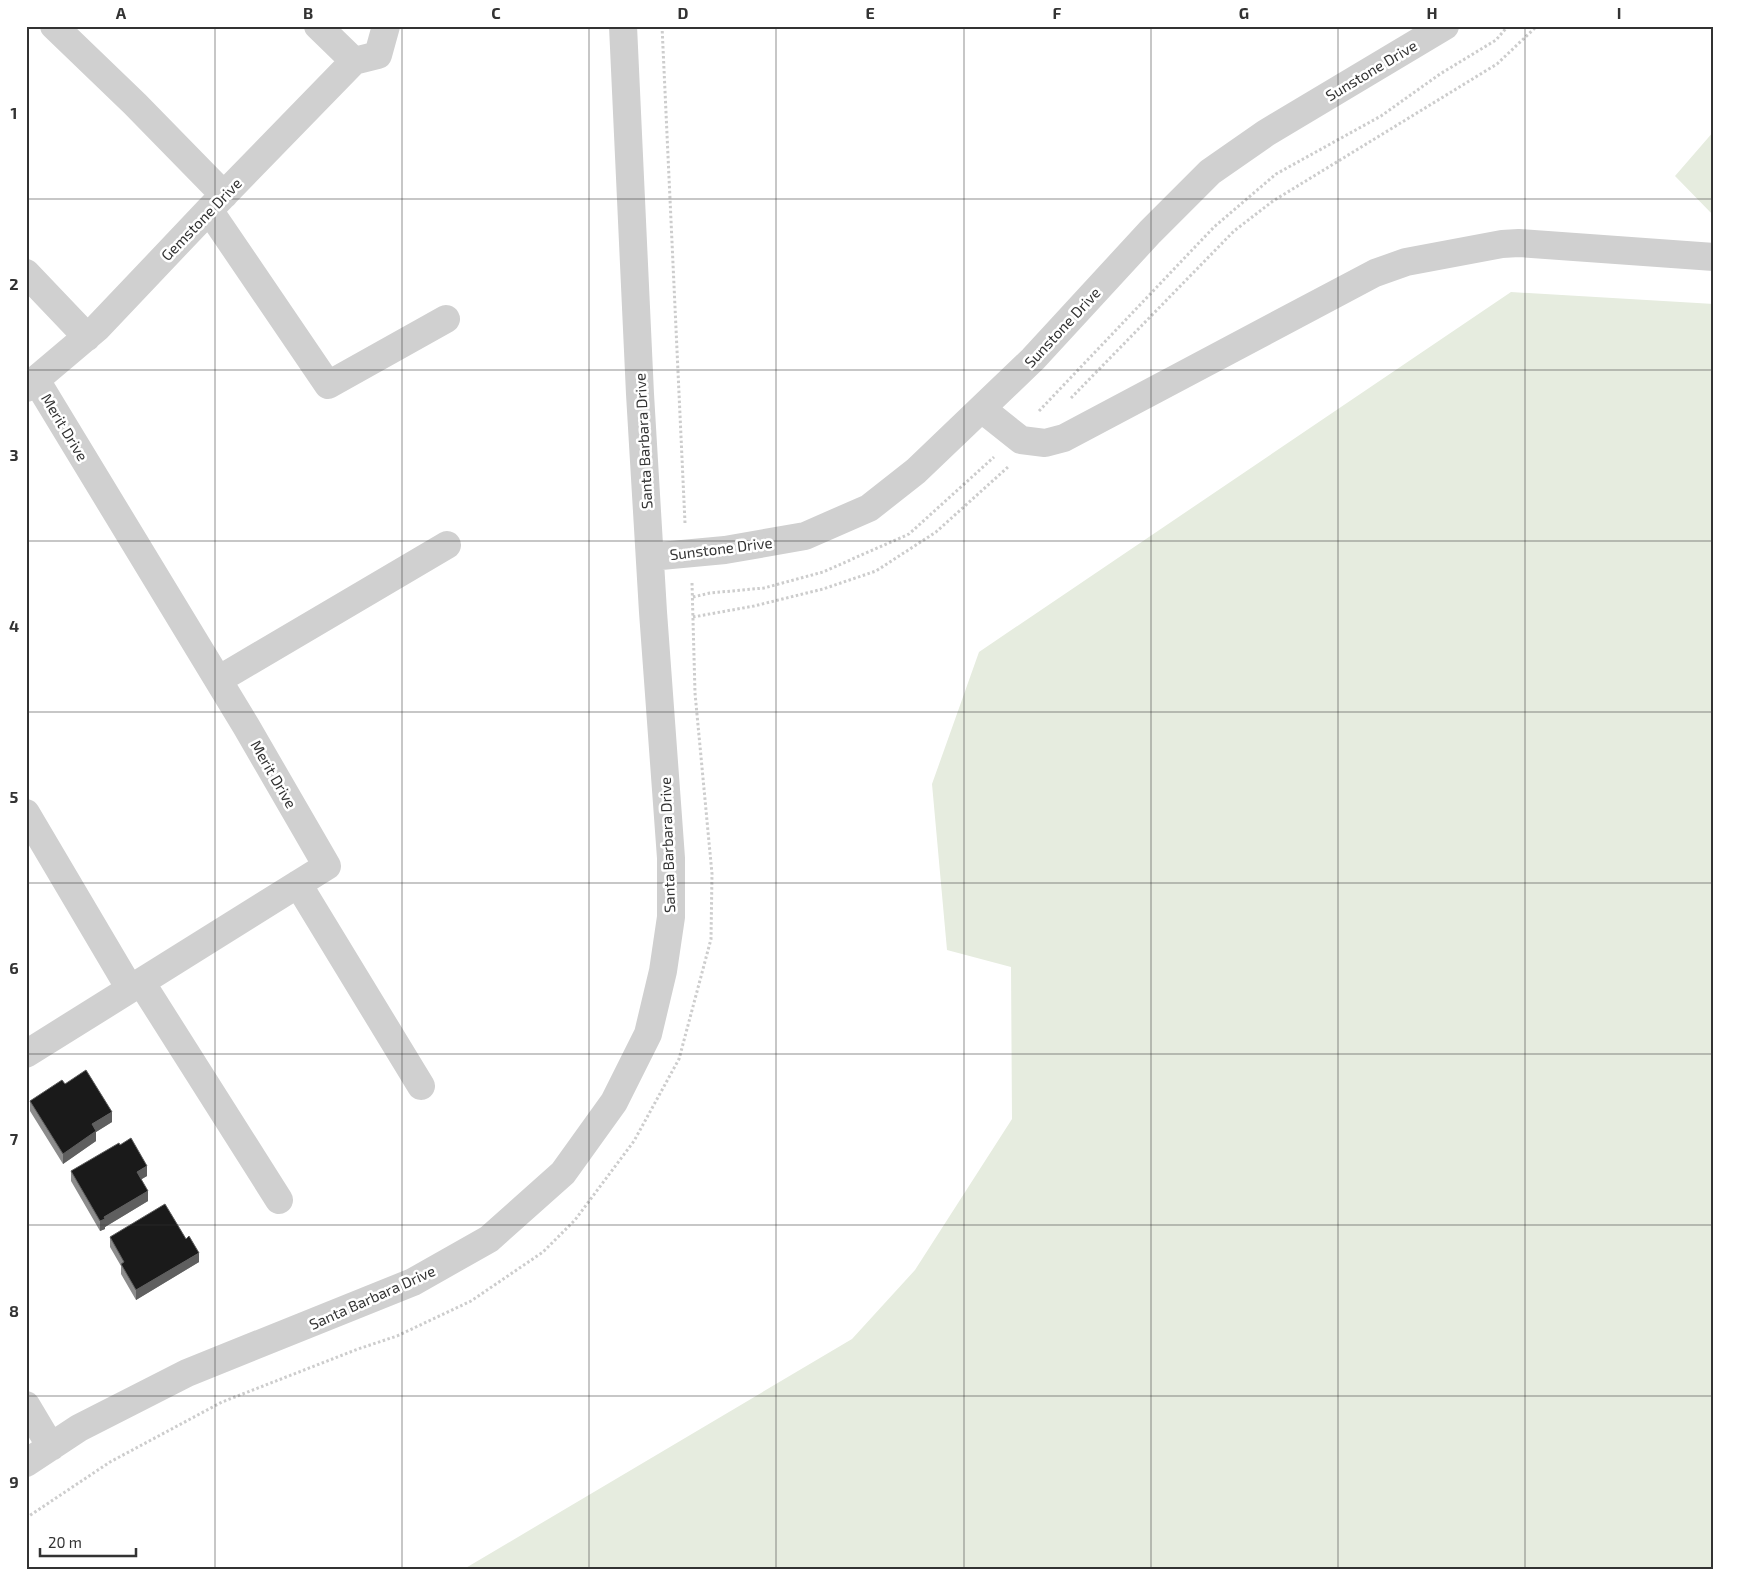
<svg xmlns="http://www.w3.org/2000/svg" width="1740" height="1595" viewBox="0 0 1740 1595" font-family="'Exo 2',sans-serif">
<style>
.green{fill:#e6ecdf}
.lines{fill:none;stroke-linecap:round;stroke-linejoin:round}
.path{stroke:#cdcdcd;stroke-width:3;stroke-dasharray:2.5 2.5;stroke-linecap:butt}
.minor{stroke:#d0d0d0;stroke-width:28}
.wall{fill:#8c8c8c}
.shaded-wall{fill:#5f5f5f}
.building{fill:#1a1a1a;stroke:#5f5f5f}
.grid{fill:none;stroke:#333;stroke-width:1;stroke-opacity:0.55}
.labels{text-anchor:middle;dominant-baseline:central;stroke-width:5;stroke-linejoin:round;paint-order:stroke}
.street-label{font-size:15px;fill:#333;stroke:#fff}
.neatline{fill:none;stroke:#333;stroke-width:2}
.grid-label{font-size:16px;text-anchor:middle;font-weight:bold;fill:#333}
</style>
<rect width="100%" height="100%" fill="#fff"/>
<path class="green" d="M1714,131v85l-39,-40z
M1511,292l203,12v1265h-1250l388,-230 63,-69 97,-151 -1,-152 -64,-17 -15,-166 47,-132z"/>
<g class="lines">
<path class="path" d="M662,26l23,497
M1071,398l163,-167 39,-30 224,-137 40,-38
M1039,411l175,-184 62,-53 105,-58 59,-42 56,-34 12,-14
M693,597l17,-4 54,-5 59,-16 86,-38 85,-77
M693,617l61,-11 69,-17 53,-18 60,-39 72,-65
M26,1518l84,-56 112,-60 136,-53 39,-13 74,-35 72,-49 32,-32 59,-79 45,-82 32,-120 1,-65 -17,-181 -3,-110"/>
<path class="minor" d="M54,26l81,78 89,91
M318,26l36,35
M209,210l119,175 118,-66
M26,273l61,64
M26,388l71,-60 112,-118 145,-149 24,-6 8,-29
M982,409l39,31 24,3 19,-5 311,-165 31,-11 96,-18 17,-1 195,14
M650,557l75,-7 80,-14 64,-28 47,-37 117,-112 117,-127 60,-60 56,-39 179,-107
M218,680l229,-135
M26,813l104,176
M298,884l123,202
M141,982l138,218
M26,1054l301,-188 -81,-140 -210,-346
M26,1405l25,42
M26,1463l53,-35 108,-55 226,-91 76,-43 74,-66 51,-71 34,-68 15,-63 8,-54v-59l-18,-246 -13,-218 -17,-368"/>
</g>
<path class="wall" d="M65,1084l47,38 -16,10v9l-33,23 -33,-53v-10z
M120,1145l27,31 -6,3 7,22 -43,26v2l-5,2 -29,-50v-10z
M110,1237l89,25 -63,38 -15,-26v-8l-11,-19z"/>
<path class="shaded-wall" d="M112,1112v10l-16,10v9l-33,23v-10l29,-30z
M147,1166v10l-10,6v-10z
M148,1191v10l-43,26v2l-5,2v-10l4,-4z
M199,1253v9l-63,38v-10z"/>
<path class="building" d="M86,1070l26,42 -20,12 4,7 -33,23 -33,-53 32,-21 3,4z
M131,1138l16,28 -10,6 11,19 -44,26 1,2 -5,2 -29,-50 48,-28 1,2z
M165,1204l21,35 3,-3 10,17 -63,37 -15,-26 3,-2 -14,-25z"/>
<path class="grid" d="M215,26v1543M402,26v1543M589,26v1543M776,26v1543M964,26v1543M1151,26v1543M1338,26v1543M1525,26v1543M26,199h1688M26,370h1688M26,541h1688M26,712h1688M26,883h1688M26,1054h1688M26,1225h1688M26,1396h1688"/>
<g class="labels">
<g class="street-label">
<text transform="translate(1371 70) rotate(-31)">Sunstone Drive</text>
<text transform="translate(201 219) rotate(-46)">Gemstone Drive</text>
<text transform="translate(1062 327) rotate(-47)">Sunstone Drive</text>
<text transform="translate(65 427) rotate(59)">Merit Drive</text>
<text transform="translate(643 441) rotate(-93)">Santa Barbara Drive</text>
<text transform="translate(721 548) rotate(-7)">Sunstone Drive</text>
<text transform="translate(274 774) rotate(60)">Merit Drive</text>
<text transform="translate(667 845) rotate(-92)">Santa Barbara Drive</text>
<text transform="translate(372 1297) rotate(-24)">Santa Barbara Drive</text>
</g>
</g>
<rect width="1740" height="1595" fill="none" stroke="#ffffff" stroke-width="55"/>
<path d="M40 1548v8h96v-8" fill="none" stroke="#333333" stroke-width="2.5"/>
<text x="48" y="1548" font-size="15" fill="#333333" stroke="#ffffff" stroke-width="4" paint-order="stroke">20 m</text>
<rect x="28" y="28" width="1684" height="1540" class="neatline"/>
<g class="grid-label">
<text x="121" y="19">A</text>
<text x="308" y="19">B</text>
<text x="496" y="19">C</text>
<text x="683" y="19">D</text>
<text x="870" y="19">E</text>
<text x="1057" y="19">F</text>
<text x="1244" y="19">G</text>
<text x="1432" y="19">H</text>
<text x="1619" y="19">I</text>
<text x="14" y="119">1</text>
<text x="14" y="290">2</text>
<text x="14" y="461">3</text>
<text x="14" y="632">4</text>
<text x="14" y="803">5</text>
<text x="14" y="974">6</text>
<text x="14" y="1145">7</text>
<text x="14" y="1317">8</text>
<text x="14" y="1488">9</text>
</g>
</svg>
